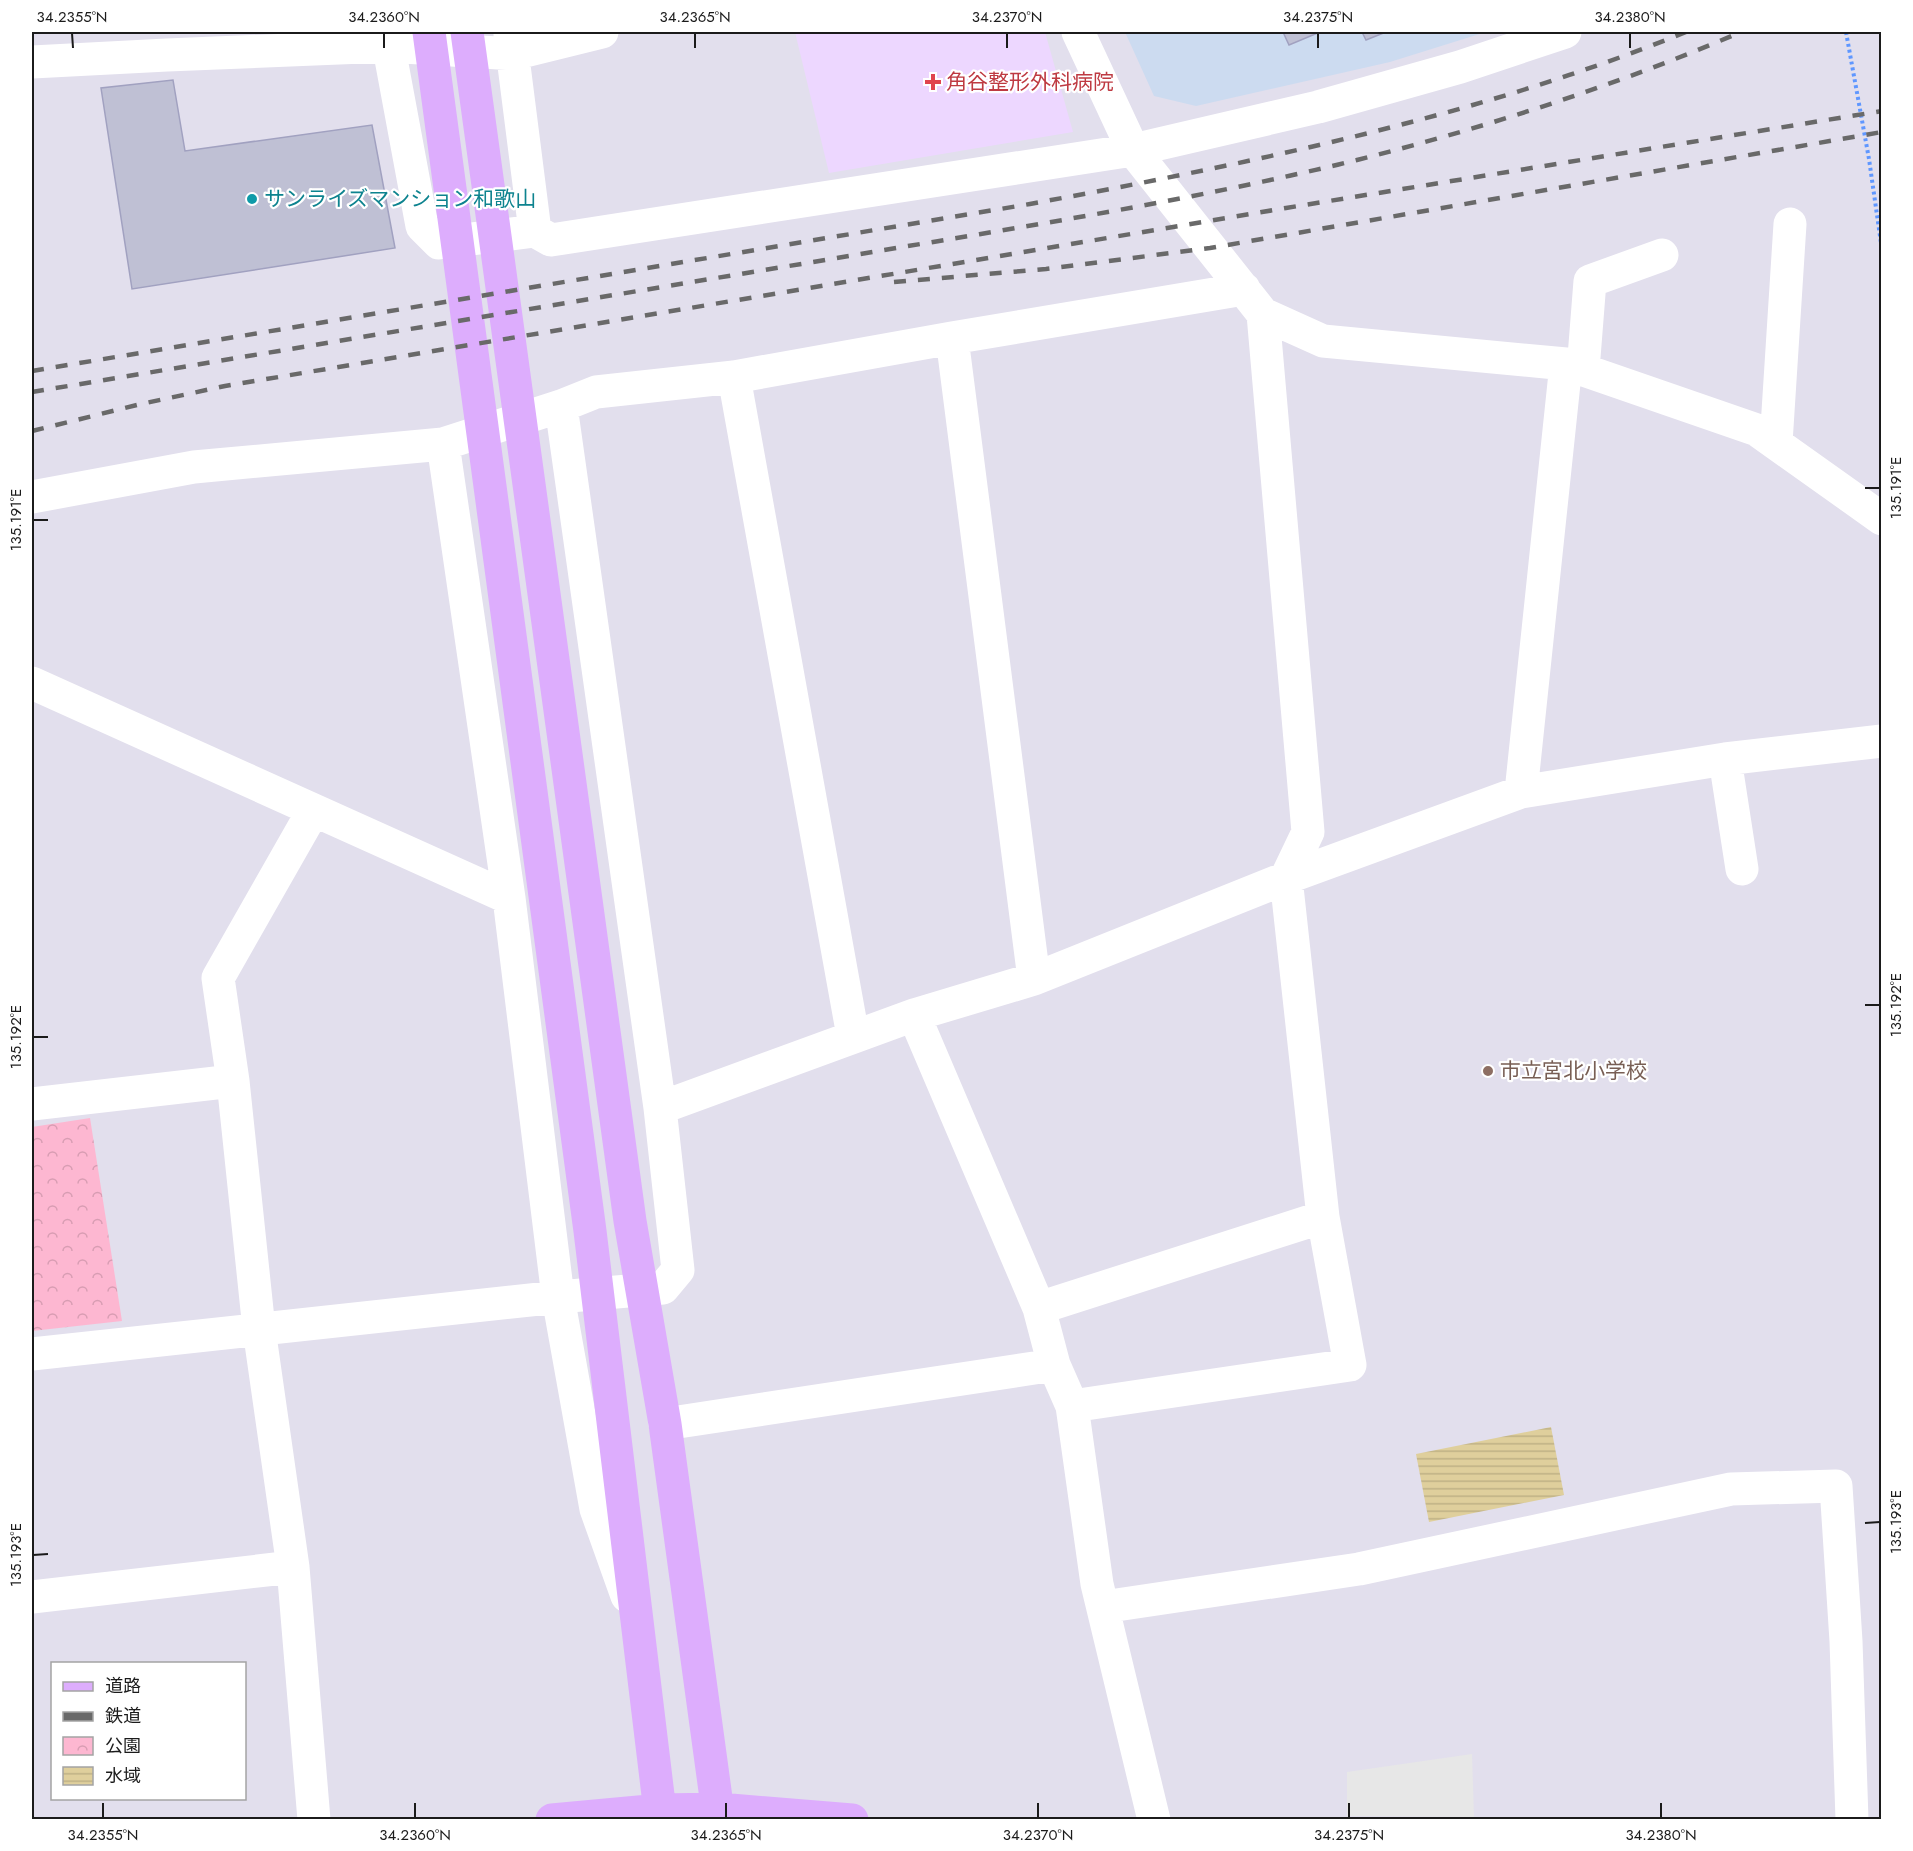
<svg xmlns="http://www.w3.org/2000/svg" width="1913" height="1851" viewBox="0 0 1913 1851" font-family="Jost,'Noto Sans JP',sans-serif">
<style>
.commercial{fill:#ccdbf0}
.education{fill:#edd7ff}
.park{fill:url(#park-crowns)}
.parking{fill:#e7e7e7}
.water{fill:url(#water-rules)}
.building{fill:#bfc0d4;stroke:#a1a1c0;stroke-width:1.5}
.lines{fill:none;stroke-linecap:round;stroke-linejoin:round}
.path{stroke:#5f97ff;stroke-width:4;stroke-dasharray:3 3;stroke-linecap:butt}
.street{stroke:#fff;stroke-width:33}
.secondary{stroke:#ddadfd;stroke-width:33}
.rail{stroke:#696969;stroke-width:4.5;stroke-dasharray:12 12;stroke-linecap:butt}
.ticks{fill:none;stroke:#1b1b1b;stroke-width:2}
.health-dot{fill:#e0444e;stroke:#fff;stroke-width:2}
.culture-dot{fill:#0f9aa8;stroke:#fff;stroke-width:2}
.education-dot{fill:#8d6e63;stroke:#fff;stroke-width:2}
.labels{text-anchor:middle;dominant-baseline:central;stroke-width:4.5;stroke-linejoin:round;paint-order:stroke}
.health-label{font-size:21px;fill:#be3a42;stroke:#fff;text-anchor:start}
.culture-label{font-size:21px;fill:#0d838f;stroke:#fff;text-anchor:start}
.education-label{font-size:21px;fill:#785e54;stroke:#fff;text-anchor:start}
.neatline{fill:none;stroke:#1b1b1b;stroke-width:2}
.ticks-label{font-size:15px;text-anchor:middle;fill:#1b1b1b}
</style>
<defs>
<pattern id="park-crowns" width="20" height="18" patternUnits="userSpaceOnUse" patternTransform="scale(1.5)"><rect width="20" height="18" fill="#fdb7d1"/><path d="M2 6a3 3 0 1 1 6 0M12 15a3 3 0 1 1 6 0" fill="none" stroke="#d89db3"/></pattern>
<pattern id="water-rules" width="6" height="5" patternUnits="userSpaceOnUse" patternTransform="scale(1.5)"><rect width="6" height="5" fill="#dfcf9c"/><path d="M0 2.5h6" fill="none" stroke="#bfb186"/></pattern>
</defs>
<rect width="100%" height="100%" fill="#e2dfed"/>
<path class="commercial" d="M1125,32h361l-96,30 -194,44 -42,-10z"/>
<path class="education" d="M795,32h250l28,100 -244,41z"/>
<path class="park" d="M90,1118l32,203 -90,10v-204z"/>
<path class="parking" d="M1472,1754l2,63 -127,-1v-44z"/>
<path class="water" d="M1551,1427l13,68 -135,27 -13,-68z"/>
<path class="building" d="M1283,32h37l-31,13z
M1362,32h24l-20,8z
M173,80l12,71 187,-26 23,123 -263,41 -31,-201z"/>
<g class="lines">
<path class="path" d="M1846,32l23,127 13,91"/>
<path class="street" d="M386,32l36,194 17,17 96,-12 16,9 582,-90 185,-43 142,-40 105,-35
M1078,32l55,118 130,164 60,27 243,23 191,66 125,89
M510,34l25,197
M32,62l135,-7 221,-9 125,8 89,-22
M952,338l82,641
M1583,370l7,-89 72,-26
M734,377l119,659
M1776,443l14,-219
M443,444l66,454 49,399 38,212 31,87
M32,497l162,-30 249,-23 118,-38 35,-14 138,-15 218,-39 292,-49
M32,683l477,215
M1725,759l17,110
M1521,792l45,-428
M313,811l-95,167 15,103 26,248 34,238 21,253
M914,1015l125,293 15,57 18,41 25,178 57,236
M32,1104l201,-23
M660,1108l254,-93 120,-36 252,-101 235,-86 204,-33 157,-18
M1039,1308l284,-91
M32,1354l526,-57 105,-9 15,-18 -18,-162 -99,-702
M1072,1406l278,-41 -27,-148 -37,-339 22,-46 -45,-518
M665,1424l389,-59
M32,1597l261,-30
M1103,1607l256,-38 372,-80 105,-3 10,155 6,179"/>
<path class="secondary" d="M429,32l161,1199 71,589
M467,32l163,1189 35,203 54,396
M552,1820l108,-10 59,-1 133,11"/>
<path class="rail" d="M894,282l152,-13 164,-21 672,-116
M32,371l998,-167c222,-41 446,-87 656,-172
M32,392c260,-43 520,-87 781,-130 182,-31 365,-58 544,-102 131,-33 260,-75 384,-128
M32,431l109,-27 84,-18 1061,-178 596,-97"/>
</g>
<path class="ticks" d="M72,33l1,15M384,33v15M695,33v15M1007,33v15M1318,33v15M1630,33v15M1865,488h15M33,520h15M1865,1005h15M33,1037h15M1865,1523l15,-1M33,1555l15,-1M103,1803v15M415,1803v15M726,1803v15M1038,1803v15M1349,1803v15M1661,1803v15"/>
<path class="health-dot" d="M930 73h6v6h6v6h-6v6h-6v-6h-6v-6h6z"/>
<circle class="culture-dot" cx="252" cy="199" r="6"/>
<circle class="education-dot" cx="1488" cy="1071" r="6"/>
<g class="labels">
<g class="health-label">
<text x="946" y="82">角谷整形外科病院</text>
</g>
<g class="culture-label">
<text x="264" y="199">サンライズマンション和歌山</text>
</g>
<g class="education-label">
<text x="1500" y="1071">市立宮北小学校</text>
</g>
</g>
<rect width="1913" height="1851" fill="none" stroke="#ffffff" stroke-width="66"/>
<rect x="51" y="1662" width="195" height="138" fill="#ffffff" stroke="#a4a4a4" stroke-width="1.5"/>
<rect x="63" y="1682" width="30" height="9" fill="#ddadfd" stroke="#a4a4a4" stroke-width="1.5"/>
<text x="105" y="1692" font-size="18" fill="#1b1b1b">道路</text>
<rect x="63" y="1712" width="30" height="9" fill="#696969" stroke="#a4a4a4" stroke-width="1.5"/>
<text x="105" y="1722" font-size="18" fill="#1b1b1b">鉄道</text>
<rect x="63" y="1737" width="30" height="18" fill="url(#park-crowns)" stroke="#a4a4a4" stroke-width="1.5"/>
<text x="105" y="1752" font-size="18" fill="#1b1b1b">公園</text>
<rect x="63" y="1767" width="30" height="18" fill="url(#water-rules)" stroke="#a4a4a4" stroke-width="1.5"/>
<text x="105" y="1782" font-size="18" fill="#1b1b1b">水域</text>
<rect x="33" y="33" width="1847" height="1785" class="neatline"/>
<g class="ticks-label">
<text x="72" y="22">34.2355°N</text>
<text x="384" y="22">34.2360°N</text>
<text x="695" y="22">34.2365°N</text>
<text x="1007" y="22">34.2370°N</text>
<text x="1318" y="22">34.2375°N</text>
<text x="1630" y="22">34.2380°N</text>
<text transform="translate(1896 488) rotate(-90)" y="5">135.191°E</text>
<text transform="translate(16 520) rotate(-90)" y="5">135.191°E</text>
<text transform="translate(1896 1005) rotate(-90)" y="5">135.192°E</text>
<text transform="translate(16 1037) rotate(-90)" y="5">135.192°E</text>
<text transform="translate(1896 1522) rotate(-90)" y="5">135.193°E</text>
<text transform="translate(16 1555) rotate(-90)" y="5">135.193°E</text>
<text x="103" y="1840">34.2355°N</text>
<text x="415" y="1840">34.2360°N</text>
<text x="726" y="1840">34.2365°N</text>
<text x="1038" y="1840">34.2370°N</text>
<text x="1349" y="1840">34.2375°N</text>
<text x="1661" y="1840">34.2380°N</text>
</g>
</svg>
